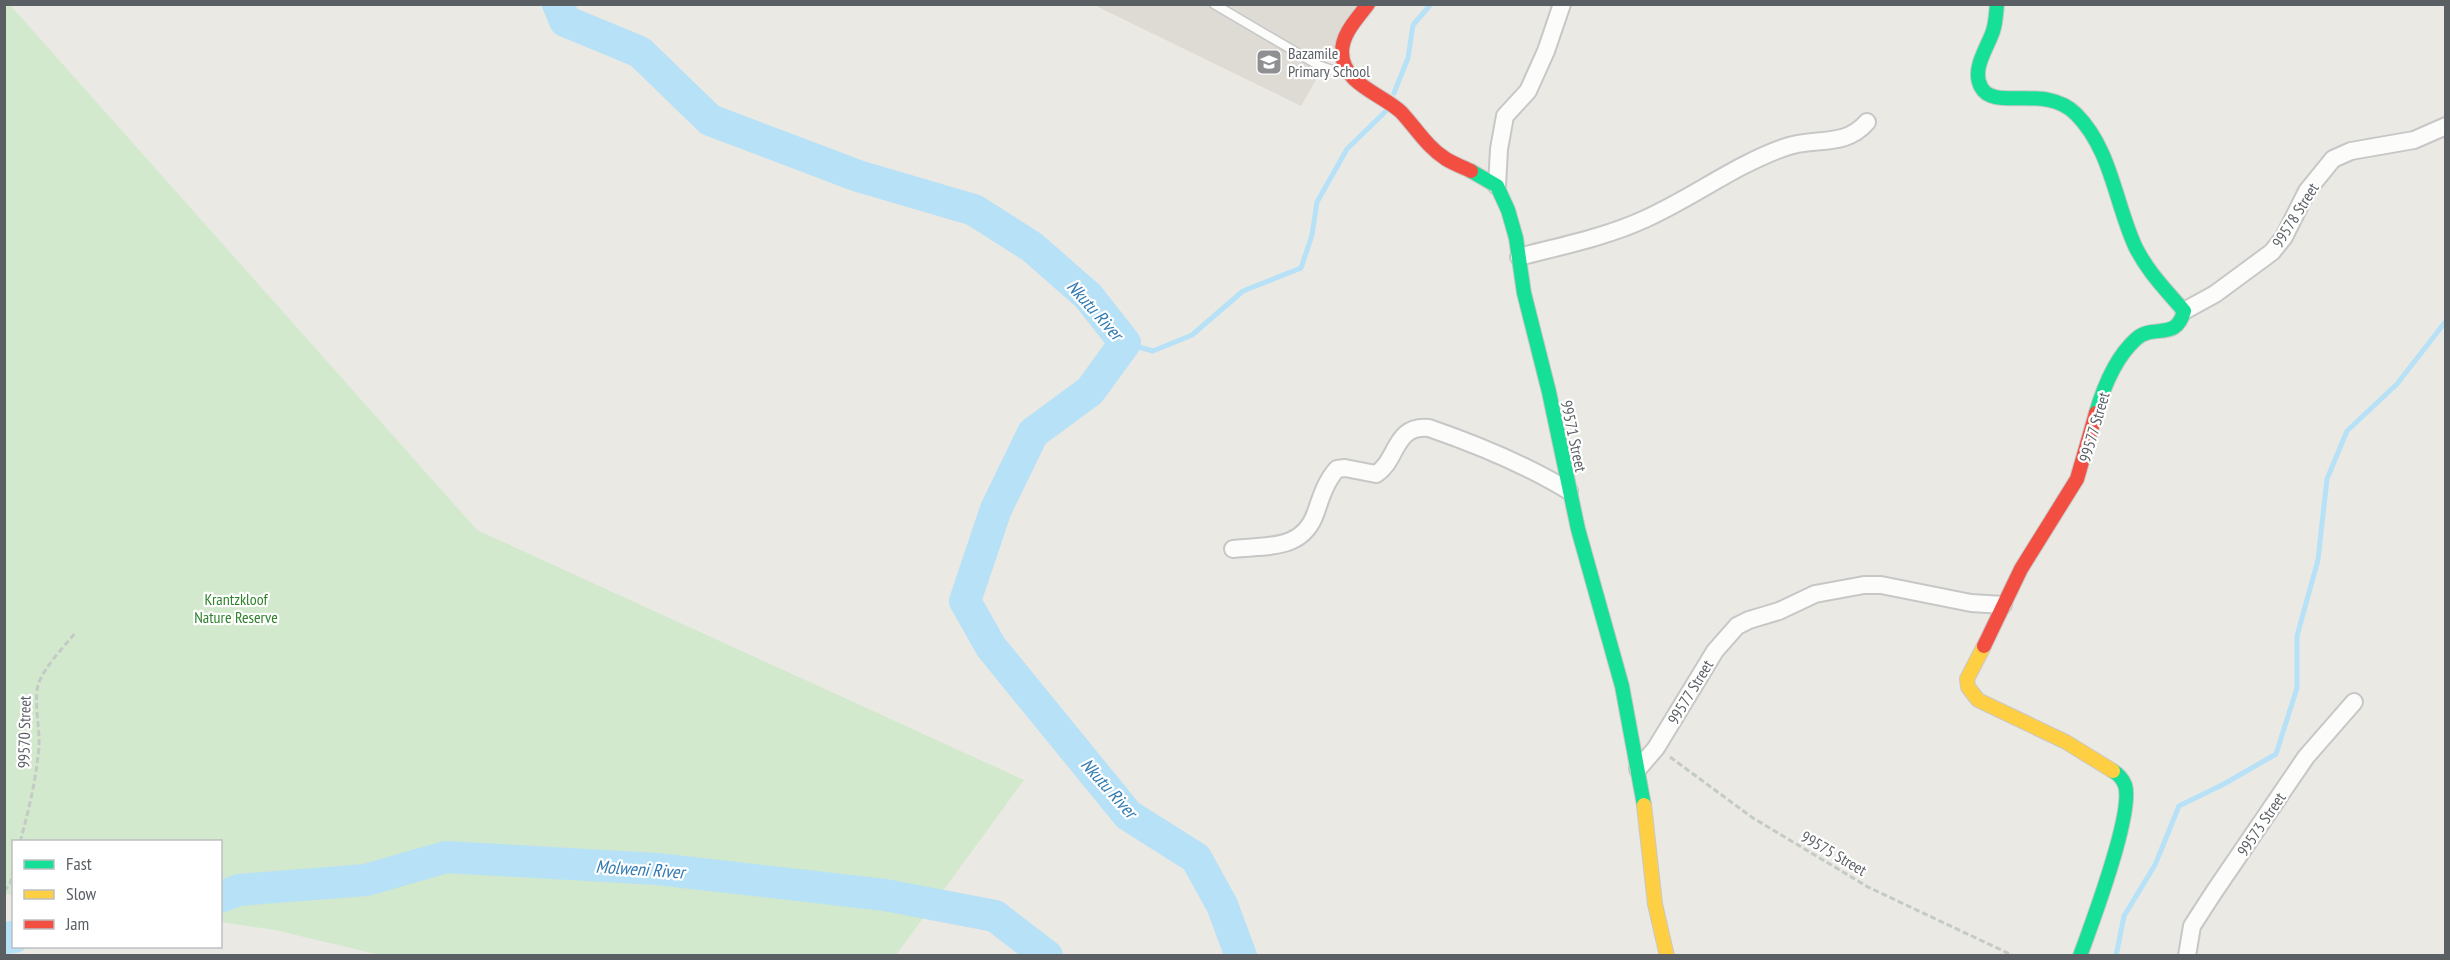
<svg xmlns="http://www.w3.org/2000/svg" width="2450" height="960" viewBox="0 0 2450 960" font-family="'PT Sans Narrow',sans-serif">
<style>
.education{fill:#dedbd4}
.green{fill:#d2e9cd}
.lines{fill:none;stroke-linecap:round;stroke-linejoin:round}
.stream{stroke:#b6e1f7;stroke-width:5}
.river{stroke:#b6e1f7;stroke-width:32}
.lane-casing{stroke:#c7c7c7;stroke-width:11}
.street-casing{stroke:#c7c7c7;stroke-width:20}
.fast-casing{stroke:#c8c8c8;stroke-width:16}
.slow-casing{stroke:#c8c8c8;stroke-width:16}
.jam-casing{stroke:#c8c8c8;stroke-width:16}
.path{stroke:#c4cbc7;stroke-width:3;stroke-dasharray:6 3;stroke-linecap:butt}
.lane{stroke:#fcfcfb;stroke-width:8}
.street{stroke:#fcfcfb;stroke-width:16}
.fast{stroke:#16e098;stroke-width:14}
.slow{stroke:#ffcf43;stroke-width:14}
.jam{stroke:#f24e42;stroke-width:14}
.labels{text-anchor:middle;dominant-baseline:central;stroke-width:4.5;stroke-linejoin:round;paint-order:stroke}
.poi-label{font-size:16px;fill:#5a5f64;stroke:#fff;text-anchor:start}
.street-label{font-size:16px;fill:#5a5f64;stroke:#fff}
.park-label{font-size:16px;fill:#2e822b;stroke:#fff}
.water-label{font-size:18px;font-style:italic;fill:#317ab2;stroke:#fff}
</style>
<rect width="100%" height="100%" fill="#ebe9e4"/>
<path class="education" d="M1094,5h265l-58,101z"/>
<path class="green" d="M5,4l5,1 467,525 547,250 -128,175 -512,1 -109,-26 -54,-8 -1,-80h-206l-1,53 -8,-1z"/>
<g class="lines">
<path class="stream" d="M1394,93l14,-35 5,-33 18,-21
M1125,343l28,8 39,-16 51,-44 58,-23 11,-33 5,-33 30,-53 39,-38
M2116,956l8,-40 31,-51 24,-59 45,-22 52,-30 21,-66v-52l21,-76 9,-81 20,-48 50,-47 49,-63"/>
<path class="river" d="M558,4l7,17 75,31 70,68 148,56 116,34 58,37 56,49 37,47 -35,48 -57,42 -37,76 -31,92 26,46 137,168 68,43 26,47 19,51
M220,897l19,-7 127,-10 80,-23 211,12 228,26 110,21 52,40
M4,938l10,-1"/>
<g class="lane-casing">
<path id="lane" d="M1214,4l104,61 26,9"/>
</g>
<g class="street-casing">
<path id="street" d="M1497,186l2,-37 6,-33 23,-25 18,-40 16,-47
M1519,257c42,-11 87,-20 126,-38 47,-21 90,-54 138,-71 30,-12 61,1 84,-26
M2184,311l31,-17 57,-42 12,-15 23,-46 26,-32 18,-8 63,-11 32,-14
M1233,549c34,-4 70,2 83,-37 5,-15 10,-31 21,-43l8,-1 31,6c23,-15 17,-49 53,-46 49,17 96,36 140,63
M1638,769l18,-21 59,-97 22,-25 12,-6 30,-9 36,-17 49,-9h17l90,18 32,2
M2187,956l5,-30 22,-34 92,-135 48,-55"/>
</g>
<g class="fast-casing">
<path id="fast" d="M1997,4c-1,9 -1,18 -4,27 -5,16 -22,38 -12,56 13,25 64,-4 95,27 35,35 39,88 59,132 12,25 31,44 49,65 -8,31 -30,12 -48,28 -20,18 -33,50 -40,74
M1471,171l26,15 11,24 8,28 8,55 25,99 29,137 44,157 22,119
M2080,956c11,-30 54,-144 45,-171 -2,-5 -7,-11 -12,-14"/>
</g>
<g class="slow-casing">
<path id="slow" d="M1984,646l-17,33 1,8 10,13 88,42 47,29
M1644,805l11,99 12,52"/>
</g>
<g class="jam-casing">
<path id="jam" d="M1368,4c-10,14 -26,29 -26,48 0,32 40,42 59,60 15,16 26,35 45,47 8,5 17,8 25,12
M1984,646l37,-77 56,-90 19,-66"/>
</g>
<path class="path" d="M1670,757l83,61 115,69 146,69
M20,842c9,-32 16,-62 19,-96 1,-18 -6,-48 0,-64 8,-18 24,-34 36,-49
M4,891l6,-7 4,-17"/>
<use href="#lane" class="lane"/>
<use href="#street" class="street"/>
<use href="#fast" class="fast"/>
<use href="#slow" class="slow"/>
<use href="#jam" class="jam"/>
</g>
<defs>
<g id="school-square" transform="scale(1.35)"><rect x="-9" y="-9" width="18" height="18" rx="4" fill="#8d8f91" stroke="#fff"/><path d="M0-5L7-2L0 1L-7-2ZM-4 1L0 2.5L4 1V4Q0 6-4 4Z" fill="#fff"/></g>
</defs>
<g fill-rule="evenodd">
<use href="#school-square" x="1269" y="62"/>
</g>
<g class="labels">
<g class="poi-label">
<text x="1288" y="53">Bazamile<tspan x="1288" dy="18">Primary School</tspan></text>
</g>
<g class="street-label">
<text transform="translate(2295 215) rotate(-58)">99578 Street</text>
<text transform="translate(2094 427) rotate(-74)">99577 Street</text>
<text transform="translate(1574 436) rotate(78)">99571 Street</text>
<text transform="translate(1690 692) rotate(-59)">99577 Street</text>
<text transform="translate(24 732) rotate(-89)">99570 Street</text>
<text transform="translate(2261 824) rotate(-56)">99573 Street</text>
<text transform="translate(1834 853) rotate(30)">99575 Street</text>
</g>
<g class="park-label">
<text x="236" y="599">Krantzkloof<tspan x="236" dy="18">Nature Reserve</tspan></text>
</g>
<g class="water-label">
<text transform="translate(1095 310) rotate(48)">Nkutu River</text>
<text transform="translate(1109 788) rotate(48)">Nkutu River</text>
<text transform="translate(640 869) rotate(4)">Molweni River</text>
</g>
</g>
<rect width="2450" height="960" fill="none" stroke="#5a5f64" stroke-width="12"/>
<rect x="12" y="840" width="210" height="108" fill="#ffffff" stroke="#bdbfc1" stroke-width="1.5"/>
<rect x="24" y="860" width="30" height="9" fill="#16e098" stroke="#bdbfc1" stroke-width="1.5"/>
<text x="66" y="870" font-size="18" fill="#5a5f64">Fast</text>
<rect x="24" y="890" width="30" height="9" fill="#ffcf43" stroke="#bdbfc1" stroke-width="1.5"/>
<text x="66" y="900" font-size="18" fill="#5a5f64">Slow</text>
<rect x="24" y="920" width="30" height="9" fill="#f24e42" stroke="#bdbfc1" stroke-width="1.5"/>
<text x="66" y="930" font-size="18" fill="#5a5f64">Jam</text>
</svg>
